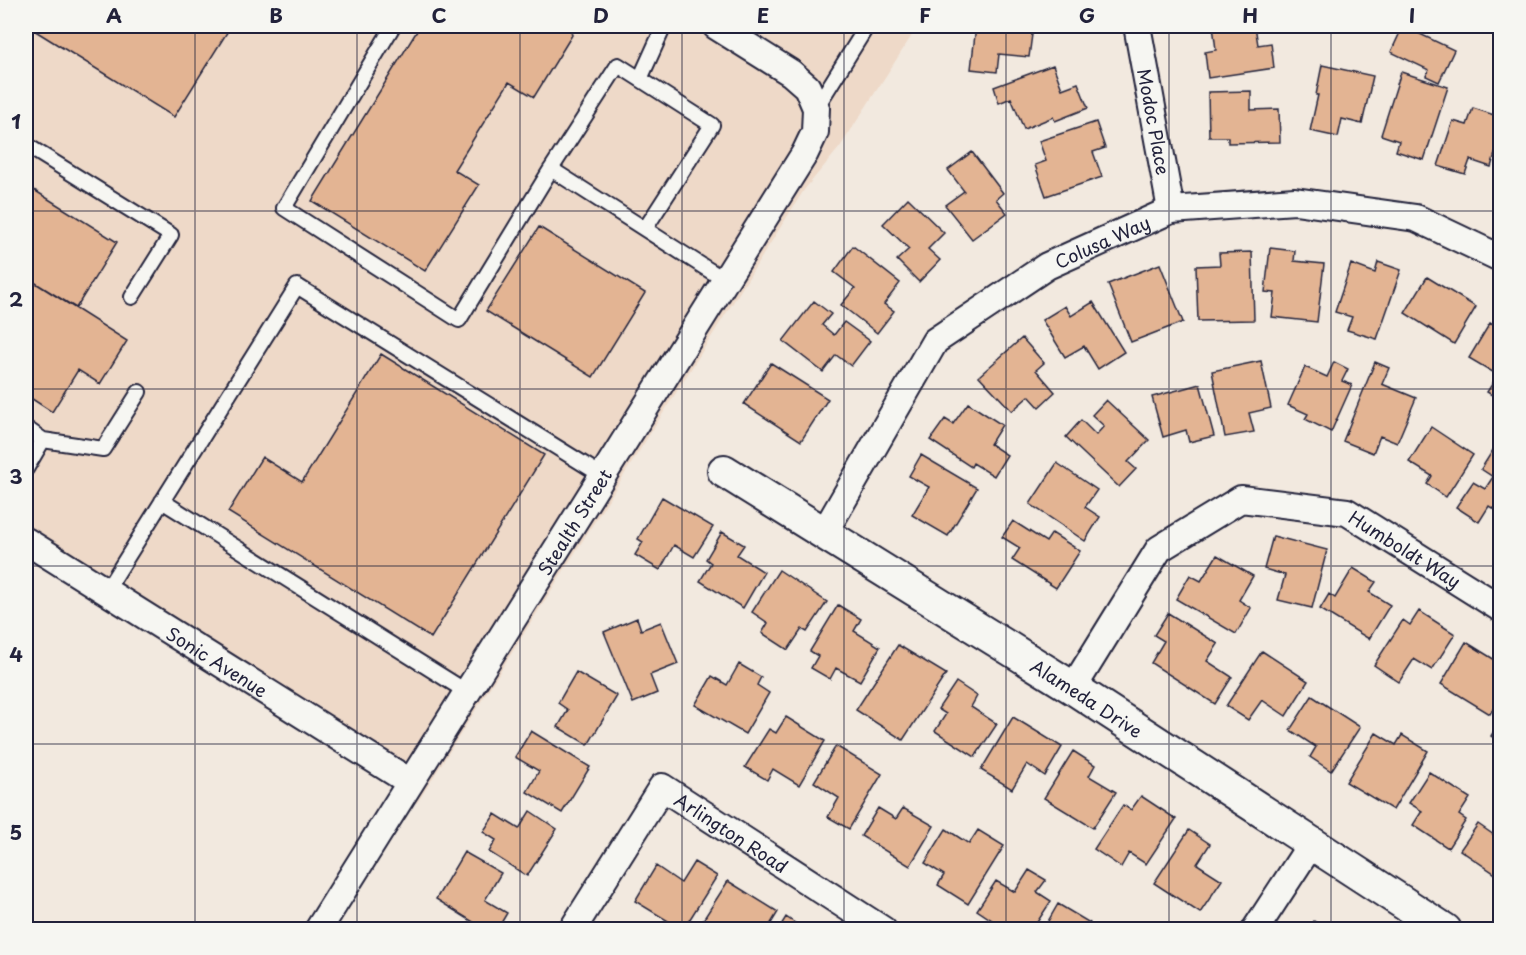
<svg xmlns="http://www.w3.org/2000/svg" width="1526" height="955" viewBox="0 0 1526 955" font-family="'Playpen Sans',sans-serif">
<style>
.built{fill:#eed9c8}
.building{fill:#e3b493;stroke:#22223b;stroke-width:1.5}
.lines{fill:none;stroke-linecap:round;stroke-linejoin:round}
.service-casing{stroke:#22223b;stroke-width:18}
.minor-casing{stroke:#22223b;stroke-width:30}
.tertiary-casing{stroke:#22223b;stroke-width:36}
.service{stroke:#f6f6f2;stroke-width:14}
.minor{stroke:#f6f6f2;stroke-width:26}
.tertiary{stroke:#f6f6f2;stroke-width:32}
.grid{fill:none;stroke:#22223b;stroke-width:1.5;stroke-opacity:0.55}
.labels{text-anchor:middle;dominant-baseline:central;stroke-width:5;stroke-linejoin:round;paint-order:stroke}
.street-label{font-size:18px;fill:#22223b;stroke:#f6f6f2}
.neatline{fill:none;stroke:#22223b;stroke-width:2}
.grid-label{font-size:20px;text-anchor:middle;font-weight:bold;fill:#22223b}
</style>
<rect width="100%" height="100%" fill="#f2e9df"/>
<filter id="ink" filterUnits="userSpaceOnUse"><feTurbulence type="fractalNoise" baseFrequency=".0167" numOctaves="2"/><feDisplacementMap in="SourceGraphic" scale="12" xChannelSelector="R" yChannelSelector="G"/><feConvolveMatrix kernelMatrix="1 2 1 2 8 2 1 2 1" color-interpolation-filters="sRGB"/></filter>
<g filter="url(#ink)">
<path class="built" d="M26,26h892l-78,121 -36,43 -387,613 -391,-245z"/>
<path class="building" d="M30,26h201l-57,91 -145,-90z
M420,26h150l2,9 -38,62 -25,-15 -55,88 25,15 -54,86 -113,-70z
M976,26l15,2v-2h63l-1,3 -20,-2 -4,30 -30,-3 -2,18 -26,-3z
M1213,26h42l3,19 13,-2 3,25 -66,10 -3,-26 11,-2z
M1403,26l51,24 -15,32 -13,-6 3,-6 -38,-18z
M1053,65l9,24 16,-6 10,25 -33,13 -2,-4 -29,12 -13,-31 -12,5 -5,-16z
M1322,65l51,11 -11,48 -20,-5 -4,18 -28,-6 8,-36h-2z
M1401,72l47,15 -24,73 -28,-9 3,-10 -18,-6z
M1251,91v19l28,-1 1,33 -52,1v-6h-19l-1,-45z
M1473,108l27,9v20l-9,30 -21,-7 -5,14 -27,-8 15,-45 14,4z
M1096,122l9,26 -12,4 9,25 -56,19 -11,-31 11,-4 -7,-20z
M972,152l31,41 -7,6 11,14 -35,26 -27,-34 19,-14 -16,-21z
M26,185l91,57 -41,66 -50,-31z
M908,198l36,35 -16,16 12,11 -21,22 -22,-22 12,-11 -26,-25z
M539,227l106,66 -52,84 -107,-66z
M853,246l47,37 -16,21 10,7 -17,22 -36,-28 14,-17 -21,-16z
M1270,248l25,3 -1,10 30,3 -7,58 -45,-5 3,-24 -10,-1z
M1252,252l2,68 -56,1 -2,-55 24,-1 -1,-12z
M1378,262l23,8 -24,69 -30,-9 5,-13 -17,-5 16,-48 24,9z
M1160,264l23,58 -52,20 -23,-58z
M26,277l101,64 -27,43 -22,-14 -26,42 -26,-17z
M1427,277l49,30 -22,37 -49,-31z
M814,301l17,13 -9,11 12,10 10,-13 26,19 -19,25 -15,-11 -13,17 -40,-31z
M1093,302l31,50 -26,17 -14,-23 -19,11 -23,-37 23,-14 6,10z
M1490,323l10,6v71l-13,-8 11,-17 -29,-17z
M1022,338l22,25 -8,7 19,22 -16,15 -10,-11 -17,15 -33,-35z
M381,354l163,101 -113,183 -203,-126 34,-55 40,25z
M1261,361l10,47 -22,5 5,19 -29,5 -13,-66z
M1334,362l14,7 -6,12 10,4 -21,47 -26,-13 3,-5 -20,-9 17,-38 22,10z
M1375,362l14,6 -7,16 34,14 -19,45 -17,-7 -7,17 -30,-12z
M771,363l57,36 -27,42 -57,-37z
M1200,384l14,52 -25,6 -3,-12 -23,7 -11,-40z
M1106,400l43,40 -21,22 8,7 -17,18 -53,-50 15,-17 15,15 8,-9 -12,-11z
M968,403l34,22 -12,19 17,11 -13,21 -21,-13 -2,4 -41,-27 15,-21 8,5z
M1431,427l42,28 -27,42 -19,-13 5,-8 -23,-14z
M1493,450l7,5v58l-11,-7 -10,16 -23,-15 17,-25 12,7 8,-12 -12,-8z
M921,455l56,33 -29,48 -36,-21 17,-28 -20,-11z
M1057,463l40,27 -12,17 15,10 -15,24 -55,-37z
M662,497l51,30 -19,30 -20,-12 -14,25 -25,-15 8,-13 -5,-3z
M1013,521l33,21 6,-9 28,18 -24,37 -44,-28 8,-12 -18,-11z
M722,532l22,13 -7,10 27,17 -21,36 -43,-27 11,-18 -5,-4z
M1273,536l54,14 -15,58 -34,-8 7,-25 -21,-6z
M1217,555l36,21 -14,24 12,8 -15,26 -60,-35 14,-24 11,6z
M1353,568l23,14 -7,10 21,13 -21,34 -49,-30 9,-15 6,4z
M779,570l48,32 -20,30 -5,-3 -14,21 -26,-17 6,-10 -16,-11z
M838,605l23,14 -7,12 26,16 -20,34 -24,-13 -6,11 -19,-11 7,-12 -8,-5z
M1419,611l36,23 -23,36 -18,-11 -15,23 -25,-17 29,-45 7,5z
M1168,613l50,31 -11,17 25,16 -17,27 -64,-41 13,-22 -10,-6z
M637,618l4,12 20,-8 17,42 -28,11 7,18 -24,10 -29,-71z
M1466,642l34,21v34l-10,17 -49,-30z
M898,645l48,29 -43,66 -47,-30z
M1262,651l46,30 -22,35 -24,-16 -14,20 -22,-14z
M739,664l22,13 -4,8 12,8 -24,41 -50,-29 17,-29 15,9z
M576,672l41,24 -29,49 -30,-18 10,-17 -10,-7z
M956,682l21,14 -6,11 26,17 -22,33 -40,-26 11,-17 -8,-5z
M1312,696l48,31 -29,44 -21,-14 6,-10 -26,-17z
M786,717l39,24 -26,44 -26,-16 -6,11 -22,-13 24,-38 7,4z
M1013,717l49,30 -17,29 -18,-12 -15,25 -31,-19z
M1500,721v21l-9,-6z
M531,731l59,36 -28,46 -35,-21 12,-21 -24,-14z
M1376,733l20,12 6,-10 26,16 -35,59 -47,-28z
M836,746l46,28 -33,55 -21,-12 11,-19 -25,-16z
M1073,751l22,14 -6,11 27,16 -23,36 -49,-30z
M1429,772l41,26 -11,17 7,5 -18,28 -35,-23 9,-14 -13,-8z
M1141,796l35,23 -30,45 -17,-11 -8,14 -27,-18 29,-44 8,5z
M878,808l18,11 7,-11 31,18 -24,40 -49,-30z
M530,811l27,18 -30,47 -38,-24 7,-12 -13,-8 12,-18 24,15z
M1478,824l16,11 6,-10v52l-40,-27z
M946,829l23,15 9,-14 26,16 -36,58 -30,-19 6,-10 -19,-12z
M1189,830l21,14 -13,20 25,16 -22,33 -46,-30z
M464,852l37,21 -16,27 22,13 -10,17h-11l-50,-31z
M694,862l23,14 -34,54 -48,-29 21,-35 25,17z
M1029,870l17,10 -9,12 14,9 -19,29h-25l-30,-20 19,-29 19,11z
M728,881l50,31 -11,18h-49l-15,-10z
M1058,904l32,19 -3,7h-44z
M786,917l19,13h-27z
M1314,921l13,9h-19z"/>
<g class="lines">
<g class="service-casing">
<path id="service" d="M393,26l-109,182 175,112 92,-151
M640,79l24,-53
M816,108l51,-82
M26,145l145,90 -39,62
M645,229l67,-104 -94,-60 -67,104 153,98 21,13
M26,428l17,12
M26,469l17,-29 60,9 36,-57
M162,501l305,191
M106,591l191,-305 306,190"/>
</g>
<g class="minor-casing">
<g id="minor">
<path id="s1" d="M1138,31l33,179"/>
<path id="s2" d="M824,533l111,-192 112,-75 124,-56 124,-9 121,17 84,40"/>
<path id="s3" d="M26,541l384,241"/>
<path id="s4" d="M1073,688l86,-139 82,-50 106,13 153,96"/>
<path id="s5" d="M318,930l487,-777 10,-21 1,-24 -9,-21 -16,-14 -75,-47"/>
<path id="s6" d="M572,930l90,-143 221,143"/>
<path d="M1255,930l56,-86"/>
</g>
</g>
<g class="tertiary-casing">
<g id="tertiary">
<path id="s7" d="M724,471l349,217 372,242"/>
</g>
</g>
<use href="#service" class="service"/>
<use href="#minor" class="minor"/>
<use href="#tertiary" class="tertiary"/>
</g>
</g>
<path class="grid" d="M195,26v904M357,26v904M520,26v904M682,26v904M844,26v904M1006,26v904M1169,26v904M1331,26v904M26,211h1474M26,389h1474M26,566h1474M26,744h1474"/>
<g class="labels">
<g class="street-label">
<text stroke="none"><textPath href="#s1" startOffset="92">Modoc Place</textPath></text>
<text stroke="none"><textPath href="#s2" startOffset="417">Colusa Way</textPath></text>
<text stroke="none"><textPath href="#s5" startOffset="482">Stealth Street</textPath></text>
<text stroke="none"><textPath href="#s4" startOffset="435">Humboldt Way</textPath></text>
<text stroke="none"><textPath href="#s3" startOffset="226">Sonic Avenue</textPath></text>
<text stroke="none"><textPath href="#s7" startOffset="428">Alameda Drive</textPath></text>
<text stroke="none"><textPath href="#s6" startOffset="252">Arlington Road</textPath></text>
</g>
</g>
<rect width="1526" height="955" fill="none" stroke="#f6f6f2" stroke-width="66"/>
<rect x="33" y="33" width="1460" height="889" class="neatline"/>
<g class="grid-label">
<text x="114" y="23">A</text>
<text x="276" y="23">B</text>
<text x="439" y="23">C</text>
<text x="601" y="23">D</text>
<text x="763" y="23">E</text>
<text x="925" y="23">F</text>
<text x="1087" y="23">G</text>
<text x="1250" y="23">H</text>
<text x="1412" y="23">I</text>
<text x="16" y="129">1</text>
<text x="16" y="307">2</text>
<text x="16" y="484">3</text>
<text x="16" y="662">4</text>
<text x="16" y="840">5</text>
</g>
</svg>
